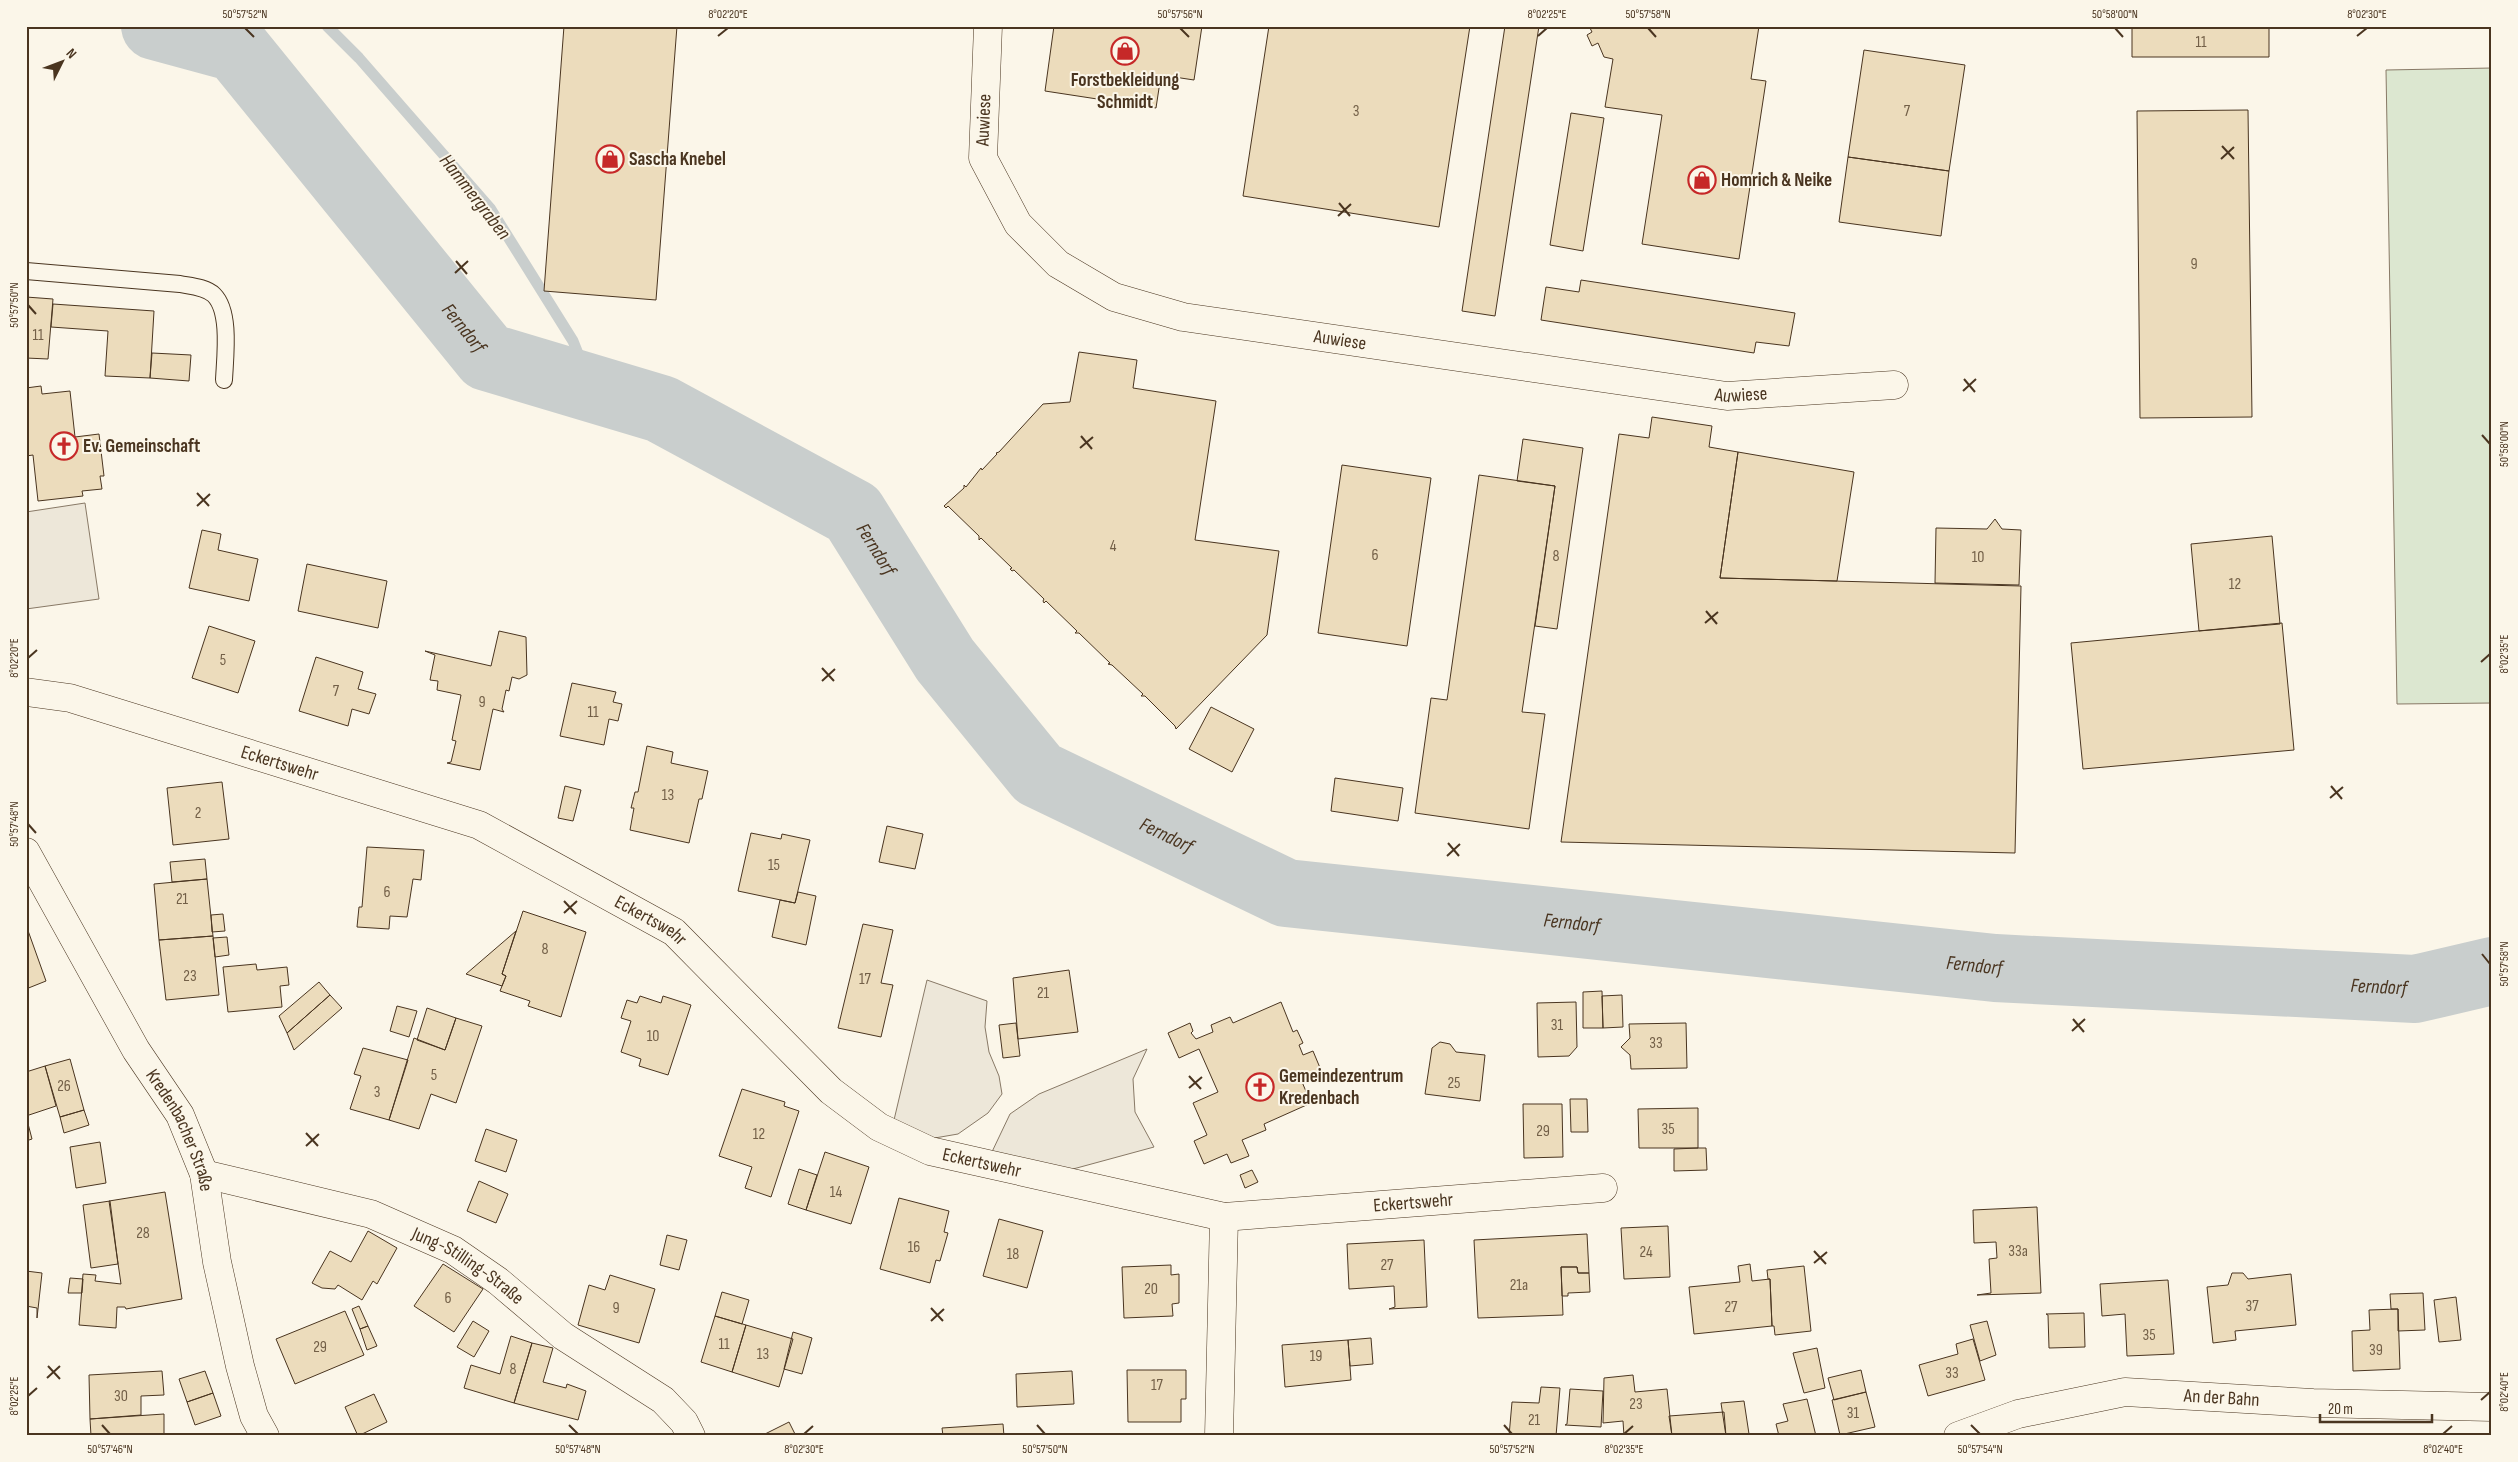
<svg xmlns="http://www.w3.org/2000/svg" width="2518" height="1462" viewBox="0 0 2518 1462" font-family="'Sofia Sans Condensed',sans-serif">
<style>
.green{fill:#dce7d0;stroke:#887966}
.parking{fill:#ede7d9;stroke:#887966}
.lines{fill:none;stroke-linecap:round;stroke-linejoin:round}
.stream{stroke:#c9cecd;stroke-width:11}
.river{stroke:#c9cecd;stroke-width:68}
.building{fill:#ecdcbc;stroke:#4a3520}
.lane-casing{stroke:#4a3520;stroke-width:18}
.street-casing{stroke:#4a3520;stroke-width:29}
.secondary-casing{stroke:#4a3520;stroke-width:29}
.lane{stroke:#fbf6e9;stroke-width:16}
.street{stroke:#fbf6e9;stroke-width:28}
.secondary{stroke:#fbf6e9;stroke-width:28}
.ticks{fill:none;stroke:#4a3520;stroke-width:2}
.labels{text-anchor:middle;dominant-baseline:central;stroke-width:4;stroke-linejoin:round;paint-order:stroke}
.number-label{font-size:16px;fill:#725f47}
.poi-label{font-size:19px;font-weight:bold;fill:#4a3520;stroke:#fbf6e9;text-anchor:start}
.street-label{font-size:19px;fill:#4a3520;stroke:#fbf6e9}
.water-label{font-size:20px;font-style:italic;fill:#4a3520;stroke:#fbf6e9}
.neatline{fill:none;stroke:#4a3520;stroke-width:2}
.ticks-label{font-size:12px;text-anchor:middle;fill:#4a3520}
</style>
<rect width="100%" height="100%" fill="#fbf6e9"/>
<path class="green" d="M2492,68v635l-95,1 -11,-634z"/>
<path class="parking" d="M85,503l14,96 -73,10v-97z
M927,980l60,21 -2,26 4,25 10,24 3,18 -14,19 -30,21 -29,5 -35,-19z
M1147,1049l-14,30 2,33 19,35 -92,25 -72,-16 20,-42 29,-20z"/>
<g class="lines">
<path class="stream" d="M327,26l32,32 131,150 83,133 19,48"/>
<path class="river" id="s1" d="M155,26l81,22 251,309 174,52 192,104 92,147 93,114 248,119 709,75 420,21 77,-18"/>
</g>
<path class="building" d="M564,26h113l-21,274 -112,-9z
M1054,26h148l-8,54 -33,-5 -5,33 -111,-17z
M1269,26h201l-31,201 -196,-31z
M1505,26h34l-44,290 -33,-5z
M1589,26h170l-8,53 15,2 -27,178 -97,-15 20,-129 -57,-8 8,-48 -9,-2 -6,-14 -6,3 -5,-11 5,-3z
M2132,26h137v31h-137z
M1864,50l101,15 -16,106 -101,-14z
M2248,110l4,307 -112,1 -3,-307z
M1571,113l33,5 -21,133 -33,-6z
M1848,157l101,14 -8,65 -102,-14z
M1581,280l214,33 -6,33 -33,-4 -2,11 -213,-33 5,-33 33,5z
M26,297l27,2 -5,60 -22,-1z
M53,304l101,7 -4,67 -45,-2 3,-45 -57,-4z
M1079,352l58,8 -4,28 83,13 -21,139 84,11 -12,84 -91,94 -1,-3 -30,-30h-4l2,-2 -31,-29 -4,-1 2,-1 -31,-30h-4l2,-2 -31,-30 -2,2 -1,-2 1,-2 -30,-29 -2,1 -2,-2 2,-1 -31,-30 -2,2v-4l-31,-30 -2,2 -2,-2 20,-18v-3l2,2 15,-19 1,2 15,-16 -1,-1 3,-1 44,-48 27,-2z
M152,353l39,2 -2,26 -39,-3z
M41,386l1,8 28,-3 5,46 24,-3 5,42h-4l2,13 -20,2 1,5 -45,5 -5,-46 -7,1v-68z
M1652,417l60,9 -3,21 29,5 -18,126 301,8 -6,267 -454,-11 58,-408 30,4z
M1523,439l60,9 -26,181 -22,-3 20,-140 -38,-5z
M1738,452l116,20 -17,109 -117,-3z
M1342,465l89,13 -24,168 -89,-13z
M1479,475l76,11 -33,226 23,2 -16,115 -114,-16 16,-115 16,2z
M1995,519l7,10 19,1 -2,55 -84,-2 1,-55 51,1z
M202,530l19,4 -3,16 40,9 -9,42 -60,-13z
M2272,536l8,88 -81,7 -8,-87z
M307,564l80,17 -9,47 -80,-17z
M2282,623l12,127 -211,19 -12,-126z
M209,626l46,15 -17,52 -46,-15z
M499,631l27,6 1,38 -8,4 -7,-2 -3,14 -3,-1 -4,19 2,3 -11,-3 -13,61 -33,-7 4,-1 5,-21 -4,-1 9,-45 -24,-5 1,-9 -8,-1 5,-25 -10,-4 66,15z
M316,657l47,15 -5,17 18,5 -7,20 -17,-5 -4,17 -49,-15z
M572,683l44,9 -3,10 9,2 -4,17 -9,-2 -5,26 -44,-9z
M1211,707l43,22 -22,43 -43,-23z
M647,746l26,6 -2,11 37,8 -6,28h-3l-10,44 -59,-13 4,-22h-3l4,-16h3z
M1335,778l68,10 -5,33 -67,-10z
M222,782l7,57 -56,6 -6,-57z
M565,786l16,4 -8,31 -15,-3z
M887,826l36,8 -8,35 -36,-7z
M751,833l30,6 1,-5 28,6 -15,63 -57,-12z
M367,847l57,3 -3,30 -8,-1 -6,38 -17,-1 -1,13 -32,-2 2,-20h3z
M205,859l2,20 -35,3 -2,-20z
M207,879l6,57 -54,4 -5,-56z
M798,892l18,4 -10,49 -34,-8 8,-37 15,3z
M523,911l63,21 -25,85 -33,-11 2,-5 -30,-10 6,-15 -4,-2z
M223,914l2,17 -13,1 -1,-17z
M863,924l30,6 -12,53 12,2 -12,52 -43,-9z
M26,925l20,56 -20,8z
M516,931l-14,43 4,2 -4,10 -36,-12z
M213,936l6,59 -53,5 -7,-60z
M227,937l2,18 -14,2 -2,-19z
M256,964l1,6 30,-3 2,18 -9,1 2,21 -54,5 -5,-45z
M1069,970l9,62 -60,7 -5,-61z
M319,982l11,13 -43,38 -8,-17z
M1602,991l1,37h-20v-36z
M330,995l12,13 -48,42 -7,-17z
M1622,995l1,32 -20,1 -1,-32z
M640,996l21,7 2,-7 28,9 -23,70 -29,-9 2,-7 -20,-7 10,-31 -10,-3 6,-18 10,3z
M1281,1002l12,30 4,-2 6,13 -4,2 4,10 10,-4 10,24 -21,7 9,21 -47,21 2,6 -24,10 7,16 -18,7 -4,-9 -23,10 -10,-23 13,-6 -14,-32 25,-11 -19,-43 -20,9 -11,-25 22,-10 3,8 -2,2 5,6 17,-7 -2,-7 19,-8 3,6z
M1576,1002l1,45 -8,9 -31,1 -1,-54z
M397,1006l20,5 -8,26 -19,-6z
M427,1008l29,10 -11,32 -28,-10z
M456,1018l26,8 -26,77 -25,-9 -12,35 -30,-9 25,-82 31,12z
M1016,1023l4,33 -17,2 -4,-33z
M1686,1023l1,45 -56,1 -1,-14 -9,-8 9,-9 -1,-14z
M1440,1042l10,2 6,8 29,3 -5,46 -55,-7 7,-46z
M363,1048l45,12 -19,60 -39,-11 11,-33 -7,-2z
M70,1059l14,51 -24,7 -15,-51z
M45,1066l11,40 -30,10v-44z
M742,1089l43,13 -1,4 15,5 -28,86 -26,-9 7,-21 -33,-11z
M1570,1099h17l1,33h-17z
M1523,1104h39l1,53 -39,1z
M1698,1108v40h-59l-1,-39z
M84,1110l5,15 -25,8 -4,-16z
M26,1116l6,23 -6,2z
M486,1129l31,11 -11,32 -31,-11z
M100,1142l6,41 -30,5 -6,-41z
M1698,1148h8l1,22 -33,1v-22z
M825,1152l44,15 -18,57 -45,-14z
M799,1169l18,6 -11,35 -18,-6z
M1252,1170l6,12 -13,6 -5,-13z
M479,1181l29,13 -12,29 -29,-12z
M165,1192l17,107 -56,10 -1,-2h-8l-1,21 -37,-3 4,-51 13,1 -1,6 26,3 -12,-83z
M899,1198l50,13 -5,21 4,1 -8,28 -4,-1 -6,23 -50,-14z
M110,1201l8,63 -27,4 -8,-63z
M2037,1207l4,86 -64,2 14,-2 -2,-34 8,-1 -1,-16 -22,1 -1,-33z
M999,1219l44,12 -16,57 -44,-12z
M1668,1226l2,51 -46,2 -3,-51z
M368,1231l29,17 -20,36 -4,-3 -11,19 -24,-15 -3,4 -13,-1 -10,-5 18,-32 21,11z
M1587,1234l2,39h-11l-1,-6h-16l2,48 -85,3 -4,-78z
M667,1235l20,5 -8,30 -19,-5z
M1424,1240l3,67 -38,2 6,-2 -1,-21 -45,3 -2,-45z
M443,1264l40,25 -29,43 -40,-26z
M1750,1264l2,17 18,-2 2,47 -78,8 -5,-47 51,-5 -2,-16z
M1171,1265v10l8,-1v29l-7,1 1,12 -49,2 -2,-51z
M1804,1266l7,65 -36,4 -1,-9h-2l-2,-47h-2l-1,-9z
M1561,1267h16l1,6h11l1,19 -22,1v3h-6z
M26,1271l16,2 -5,45v-10l-11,-2z
M2232,1273h11l5,6 43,-5 5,51 -61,6 1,9 -23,3 -6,-56 21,-2z
M610,1275l45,14 -16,54 -61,-18 11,-40 16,5z
M70,1278l13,1 -1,14h-14z
M2168,1280l6,74 -47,2 -2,-42 -23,2 -2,-32z
M722,1292l27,8 -7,24 -27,-8z
M2423,1293l2,37 -27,1v-22h-7l-1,-15z
M2456,1297l5,43 -22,2 -5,-42z
M359,1306l9,20 -8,3 -8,-20z
M2398,1309l2,60 -47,2 -1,-40 18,-1 -1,-20z
M345,1311l19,44 -69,29 -19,-45z
M2084,1313l1,34 -36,1 -1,-33 -2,-1z
M715,1316l31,9 -14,47 -31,-10z
M473,1321l16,10 -15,26 -17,-10z
M1987,1321l9,34 -16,6 -10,-36z
M746,1325l47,14 -14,48 -47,-15z
M368,1326l9,20 -10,4 -7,-21z
M793,1332l19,6 -10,36 -18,-5z
M511,1336l21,7 -18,60 -50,-15 7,-23 29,9z
M1371,1338l2,26 -23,2 -2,-26z
M1973,1339l12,41 -57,16 -9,-31 39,-11 -2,-10z
M1348,1340l3,40 -66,7 -3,-42z
M532,1343l21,5 -10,34 23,6 1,-4 19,7 -8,29 -64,-17z
M1817,1348l8,40 -21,5 -11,-40z
M1127,1370h59v29h-5v23h-53z
M1861,1370l5,22 -32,8 -6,-22z
M162,1371l2,24 -23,1v19l-51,4 -1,-44z
M205,1371l8,22 -26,9 -8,-23z
M1072,1371l2,33 -57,3 -1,-33z
M1633,1375l2,17 32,-3 5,47h-48l-1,-15 -20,2 1,-45z
M1541,1387l19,1 -4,48h-47l3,-34 27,1z
M1570,1389l33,2 -2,36 -36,-2 2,-1z
M1866,1392l9,35 -35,8 -8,-35z
M213,1393l8,23 -26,9 -8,-23z
M374,1394l13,28 -29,14 -13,-29z
M1807,1399l9,37h-37l-3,-12 12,-3 -5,-17z
M1744,1401l5,33 -23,2 -5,-33z
M1724,1412l2,24h-54l-3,-20z
M164,1414v22h-73l-1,-17z
M789,1422l7,14h-35z
M1003,1424l1,12h-61l-1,-8z"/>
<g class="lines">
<g class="lane-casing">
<path id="lane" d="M26,271l154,13c10,2 26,3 34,11 17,17 11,62 10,85"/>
</g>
<g class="street-casing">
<g id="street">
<path id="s2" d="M988,26l-5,132 35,66 40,40 56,33 69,20 544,79 167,-11"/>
<path id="s3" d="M26,692l44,6 409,127 195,107 157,159 48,36 51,24 294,66 379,-29"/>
<path id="s4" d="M204,1174l167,40 82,36 45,31 65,55 100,64 21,22 7,14"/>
<path d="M1219,1436l5,-219"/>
<path id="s5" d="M1958,1436l60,-22 107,-22 188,11 179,4"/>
</g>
</g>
<g class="secondary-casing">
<g id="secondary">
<path id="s6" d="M26,852l110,198 44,65 24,59 13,88 23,104 14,50 11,20"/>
</g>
</g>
<use href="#lane" class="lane"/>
<use href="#street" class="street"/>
<use href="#secondary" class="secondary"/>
</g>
<path class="ticks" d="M245,28l9,9M1180,28l9,9M1648,28l8,9M2115,28l8,9M718,36l10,-8M1538,36l9,-8M2357,36l10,-8M2222,146l12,13M2221,159l13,-12M1339,203l11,13M1338,216l13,-12M456,261l11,13M455,273l13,-12M28,305l8,9M1964,379l11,13M1963,391l13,-12M2482,435l8,9M1081,436l11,13M1080,448l13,-11M197,493l12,13M197,506l13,-12M1706,611l11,13M1705,623l13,-11M28,658l9,-8M2481,662l9,-8M822,668l12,13M822,681l13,-12M2331,786l11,13M2330,798l13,-11M28,824l8,9M1448,843l11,13M1447,856l13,-12M564,901l12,13M564,913l13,-12M2482,954l8,10M2073,1019l11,13M2072,1031l13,-12M1189,1076l12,13M1189,1088l13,-11M306,1133l12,13M306,1146l13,-12M1814,1251l12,13M1814,1263l13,-11M931,1308l12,13M931,1321l13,-12M48,1366l12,13M47,1378l13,-12M28,1396l9,-8M2481,1400l9,-8M102,1425l8,9M569,1425l9,9M1037,1425l8,9M1504,1425l8,9M1971,1425l9,9M804,1434l9,-8M1624,1434l9,-8M2443,1434l9,-8"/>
<defs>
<g id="shop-ring" transform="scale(1.4375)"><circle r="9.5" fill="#fbf6e9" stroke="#c62828" stroke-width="1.5"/><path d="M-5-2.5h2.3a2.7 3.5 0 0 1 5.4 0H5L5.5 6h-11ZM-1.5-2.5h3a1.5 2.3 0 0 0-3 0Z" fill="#c62828"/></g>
<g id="church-ring" transform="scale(1.4375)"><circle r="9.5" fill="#fbf6e9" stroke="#c62828" stroke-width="1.5"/><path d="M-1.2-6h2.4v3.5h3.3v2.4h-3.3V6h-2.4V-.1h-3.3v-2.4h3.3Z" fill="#c62828"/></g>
</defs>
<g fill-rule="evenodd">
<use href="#shop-ring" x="1125" y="51"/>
<use href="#shop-ring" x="610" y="159"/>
<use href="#shop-ring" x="1702" y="180"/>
<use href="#church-ring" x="64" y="446"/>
<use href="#church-ring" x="1260" y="1087"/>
</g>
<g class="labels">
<g class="number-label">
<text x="2201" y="42">11</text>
<text x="1356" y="111">3</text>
<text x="1907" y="111">7</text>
<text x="2194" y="264">9</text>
<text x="38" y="335">11</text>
<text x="1113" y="546">4</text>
<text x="1375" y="555">6</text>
<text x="1556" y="556">8</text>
<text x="1978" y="557">10</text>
<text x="2235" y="584">12</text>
<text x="223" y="660">5</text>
<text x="336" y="691">7</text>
<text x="482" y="702">9</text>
<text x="593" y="712">11</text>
<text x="668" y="795">13</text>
<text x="198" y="813">2</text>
<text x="774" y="865">15</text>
<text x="387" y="892">6</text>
<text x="182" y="899">21</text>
<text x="545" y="949">8</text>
<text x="190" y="976">23</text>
<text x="865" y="979">17</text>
<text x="1043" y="993">21</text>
<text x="1557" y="1025">31</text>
<text x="653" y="1036">10</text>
<text x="1656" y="1043">33</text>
<text x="434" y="1075">5</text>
<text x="1454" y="1083">25</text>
<text x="64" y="1086">26</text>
<text x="377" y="1092">3</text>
<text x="1668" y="1129">35</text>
<text x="1543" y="1131">29</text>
<text x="759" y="1134">12</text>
<text x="836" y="1192">14</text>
<text x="143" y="1233">28</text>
<text x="914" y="1247">16</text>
<text x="2018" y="1251">33a</text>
<text x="1646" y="1252">24</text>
<text x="1013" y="1254">18</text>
<text x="1387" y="1265">27</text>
<text x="1519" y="1285">21a</text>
<text x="1151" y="1289">20</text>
<text x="448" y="1298">6</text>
<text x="2252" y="1306">37</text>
<text x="1731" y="1307">27</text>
<text x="616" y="1308">9</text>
<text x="2149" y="1335">35</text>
<text x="724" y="1344">11</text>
<text x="320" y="1347">29</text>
<text x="2376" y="1350">39</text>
<text x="763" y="1354">13</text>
<text x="1316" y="1356">19</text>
<text x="513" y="1369">8</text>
<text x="1952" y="1373">33</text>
<text x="1157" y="1385">17</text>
<text x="121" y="1396">30</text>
<text x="1636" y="1404">23</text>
<text x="1853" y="1413">31</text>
<text x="1534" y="1420">21</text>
</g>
<g class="poi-label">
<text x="1125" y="80" text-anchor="middle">Forstbekleidung<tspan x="1125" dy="22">Schmidt</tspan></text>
<text x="629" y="159">Sascha Knebel</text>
<text x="1721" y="180">Homrich &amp; Neike</text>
<text x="83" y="446">Ev. Gemeinschaft</text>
<text x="1279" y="1076">Gemeindezentrum<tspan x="1279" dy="22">Kredenbach</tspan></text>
</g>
<g class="street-label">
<text transform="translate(984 120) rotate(-88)">Auwiese</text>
<text stroke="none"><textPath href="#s2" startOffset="559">Auwiese</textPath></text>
<text stroke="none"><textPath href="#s2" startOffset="964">Auwiese</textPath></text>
<text stroke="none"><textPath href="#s3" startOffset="264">Eckertswehr</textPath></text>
<text stroke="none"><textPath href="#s3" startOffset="669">Eckertswehr</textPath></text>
<text stroke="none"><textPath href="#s6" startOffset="319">Kredenbacher Straße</textPath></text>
<text stroke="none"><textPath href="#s3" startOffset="1088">Eckertswehr</textPath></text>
<text stroke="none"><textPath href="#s3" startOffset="1526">Eckertswehr</textPath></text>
<text stroke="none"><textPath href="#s4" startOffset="282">Jung-Stilling-Straße</textPath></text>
<text stroke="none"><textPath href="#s5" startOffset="270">An der Bahn</textPath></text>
</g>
<g class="water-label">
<text transform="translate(475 197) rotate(52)">Hammergraben</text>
<text stroke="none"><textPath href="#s1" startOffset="445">Ferndorf</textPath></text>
<text stroke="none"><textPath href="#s1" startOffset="925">Ferndorf</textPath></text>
<text stroke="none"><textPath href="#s1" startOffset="1345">Ferndorf</textPath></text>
<text stroke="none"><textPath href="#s1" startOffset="1765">Ferndorf</textPath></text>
<text stroke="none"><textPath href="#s1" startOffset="2170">Ferndorf</textPath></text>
<text stroke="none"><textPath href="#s1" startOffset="2575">Ferndorf</textPath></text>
</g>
</g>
<rect width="2518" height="1462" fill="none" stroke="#fbf6e9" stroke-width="55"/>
<g transform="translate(62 62) rotate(48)" stroke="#fbf6e9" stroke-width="4" paint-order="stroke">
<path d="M0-4L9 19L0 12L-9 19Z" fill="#4a3520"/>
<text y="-8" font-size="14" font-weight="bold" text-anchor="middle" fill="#4a3520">N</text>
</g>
<path d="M2320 1414v8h112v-8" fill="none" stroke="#4a3520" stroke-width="2.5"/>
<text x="2328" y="1414" font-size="15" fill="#4a3520" stroke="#fbf6e9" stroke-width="4" paint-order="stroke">20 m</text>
<rect x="28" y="28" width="2462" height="1406" class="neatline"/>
<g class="ticks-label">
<text x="245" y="18">50°57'52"N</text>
<text x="728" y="18">8°02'20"E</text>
<text x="1180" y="18">50°57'56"N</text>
<text x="1547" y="18">8°02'25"E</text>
<text x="1648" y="18">50°57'58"N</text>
<text x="2115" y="18">50°58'00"N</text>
<text x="2367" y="18">8°02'30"E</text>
<text transform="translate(14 305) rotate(-90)" y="4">50°57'50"N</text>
<text transform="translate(2504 444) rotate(-90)" y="4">50°58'00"N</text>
<text transform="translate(2504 654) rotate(-90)" y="4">8°02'35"E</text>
<text transform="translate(14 658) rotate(-90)" y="4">8°02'20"E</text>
<text transform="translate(14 824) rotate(-90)" y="4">50°57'48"N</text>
<text transform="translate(2504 964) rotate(-90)" y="4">50°57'58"N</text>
<text transform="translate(2504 1392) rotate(-90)" y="4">8°02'40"E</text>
<text transform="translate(14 1396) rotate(-90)" y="4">8°02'25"E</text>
<text x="110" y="1453">50°57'46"N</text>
<text x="578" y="1453">50°57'48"N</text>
<text x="804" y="1453">8°02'30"E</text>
<text x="1045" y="1453">50°57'50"N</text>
<text x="1512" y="1453">50°57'52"N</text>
<text x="1624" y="1453">8°02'35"E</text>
<text x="1980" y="1453">50°57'54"N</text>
<text x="2443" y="1453">8°02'40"E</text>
</g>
</svg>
